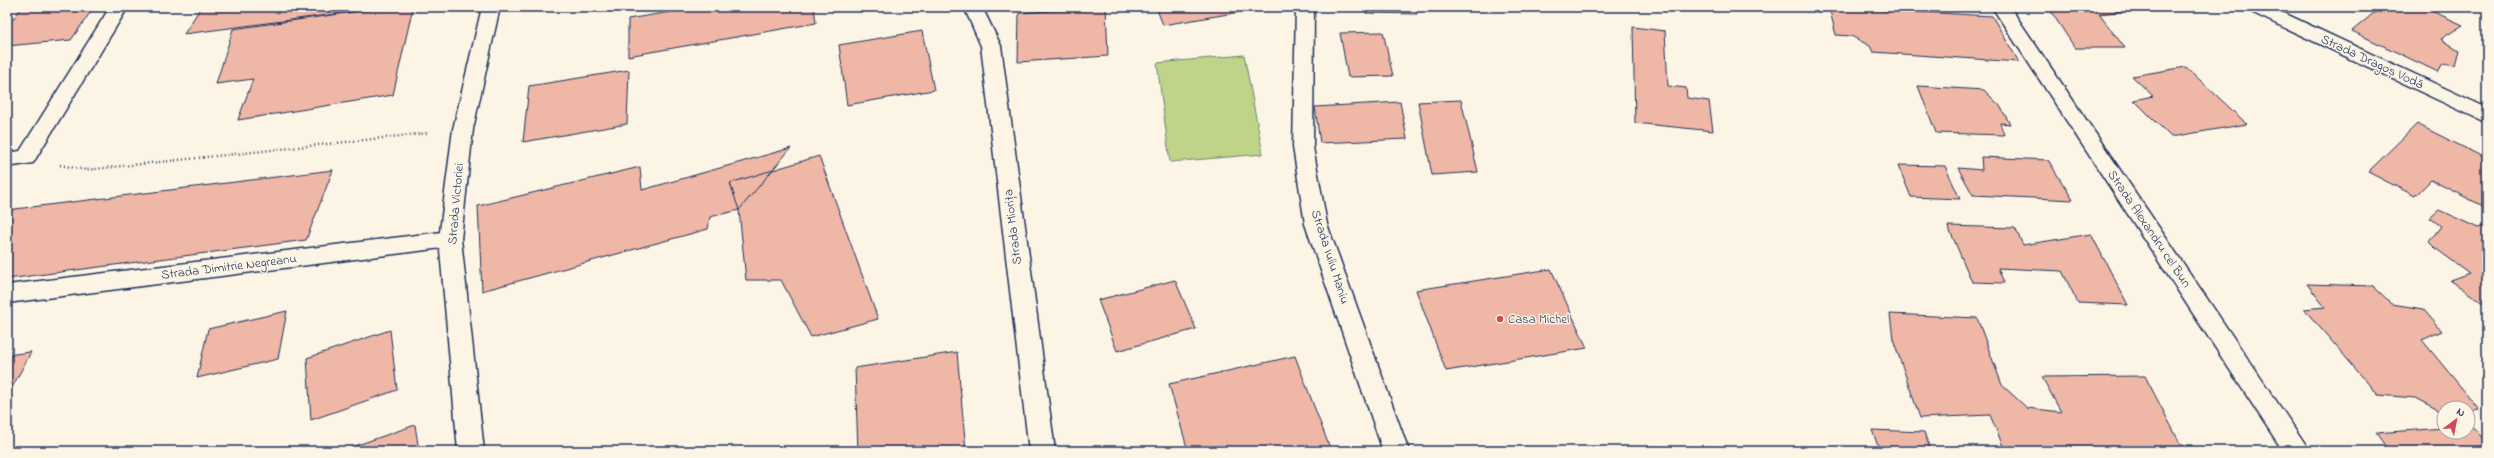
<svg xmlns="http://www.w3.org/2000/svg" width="2494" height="458" viewBox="0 0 2494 458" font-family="'Indie Flower',sans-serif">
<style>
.green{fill:#bfd489;stroke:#6d8274}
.building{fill:#efb7a6;stroke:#1b2f5e}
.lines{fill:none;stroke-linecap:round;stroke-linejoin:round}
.minor-casing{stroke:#1b2f5e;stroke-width:3}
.tertiary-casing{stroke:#1b2f5e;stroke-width:3}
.path{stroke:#1b2f5e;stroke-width:2.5;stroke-dasharray:1 3;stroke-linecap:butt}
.minor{fill:#fcf5e5;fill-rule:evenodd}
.tertiary{fill:#fcf5e5;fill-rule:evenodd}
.poi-dot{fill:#d1495b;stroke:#fcf5e5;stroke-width:1.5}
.labels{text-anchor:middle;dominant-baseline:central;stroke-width:3;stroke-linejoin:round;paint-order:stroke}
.street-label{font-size:13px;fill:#1b2f5e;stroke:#fcf5e5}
.poi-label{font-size:13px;fill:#1b2f5e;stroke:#fcf5e5;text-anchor:start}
</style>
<rect width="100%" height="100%" fill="#fcf5e5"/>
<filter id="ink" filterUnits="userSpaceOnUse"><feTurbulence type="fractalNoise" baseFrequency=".025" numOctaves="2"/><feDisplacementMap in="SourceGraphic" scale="8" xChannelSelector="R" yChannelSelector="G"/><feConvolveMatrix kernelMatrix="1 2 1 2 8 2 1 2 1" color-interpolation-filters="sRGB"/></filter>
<g filter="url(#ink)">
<path class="green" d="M1244,55l19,99 -93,8 -13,-99z"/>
<path class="building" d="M22,7h72l-23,33 -64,6v-19z
M201,7h173l-1,2 -189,25z
M389,7h24l-20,88 -155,25 15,-41 -37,5 17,-55z
M700,7h114l2,16 -188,33v-37z
M1106,7l2,49 -90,6 1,-49z
M1156,7h95l1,3 -89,15z
M1366,7h50l1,7 -51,-1z
M1829,7l163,9 27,46 -146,-10 -3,-6 -19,-10 -15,-1z
M2048,7h104l1,1 -54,6 26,34h-50z
M2381,7h42l40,18 -22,14 18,11 -4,15 -12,-2 -5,9 -86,-41z
M1633,27l32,4 3,55 18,2 1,10 22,3 4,30 -78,-8z
M922,31l12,59 -87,15 -8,-60z
M1383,32l10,44 -45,1 -8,-44z
M2186,67l61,57 -76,13 -37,-37 19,-4 -21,-20z
M629,70l-2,54 -104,18 6,-56z
M1918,86l66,4 16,16 10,18 -10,-1 4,12 -68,-2z
M1461,100l17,72 -46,3 -14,-73z
M1400,102l7,37 -87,4 -5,-36z
M2417,124l70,35v49l-56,-28 -16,16 -47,-24z
M791,148l-52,62 -29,7 -2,12 -226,62 -4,-85 162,-39 2,23z
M819,156l59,163 -67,18 -30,-57h-35l-7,-70 -9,-27z
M1981,157l67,3 25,40 -100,-5 -15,-27 24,2z
M1898,165l47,1 15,33 -49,-2z
M333,170l-27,70 -299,39v-69z
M2439,210l39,18 9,-3v81l-37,-26 19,-7 -34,-25 -6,-6 12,-16 -11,-8z
M1948,226l67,2 8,17 68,-11 37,71 -50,-2 -16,-32 -64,-3 6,15 -32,-1z
M1551,269l36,79 -141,23 -30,-81z
M1175,280l21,49 -79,22 -19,-51z
M2307,284l66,2 19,18 31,5 19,22 -20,9 57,69 -11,2v-3h-24v5l-29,-15 -37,-3 -74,-86 21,-2z
M287,311l-9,48 -81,19 11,-49z
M1890,314l87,4 25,67 25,23 34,4 -19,-35 103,-1 36,69h11l3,6h-190l-15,-36 -70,3 -27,-79z
M390,330l7,60 -86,30 -4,-62z
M31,352l-24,45v-42z
M957,352l9,99h-108l-3,-83z
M1295,356l36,95h-143l-19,-67z
M415,425l4,26h-79z
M2468,426h4l15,17v8h-98l-13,-18 68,-5v4h24z
M1872,430l52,2 7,19h-51z"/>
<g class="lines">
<g class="minor-casing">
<path id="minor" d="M110,7h18l-95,156 -26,4v-14l13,-2z
M964,7h18l19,39 54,405h-26l-48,-405z
M1296,7h18l-1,140 14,77 82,227h-26l-78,-227 -12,-77z
M1992,7h18l300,444h-27z
M2247,7h24l216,101v15l-238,-112z
M450,231l8,2 3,6 -3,6 -8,2 -443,56v-18z"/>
</g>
<g class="tertiary-casing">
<path id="tertiary" d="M482,7h18l-27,122 -12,110 23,212h-26l-19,-212 14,-110z"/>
</g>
<path class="path" d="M60,165l26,5 343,-37"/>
<use href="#minor" class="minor"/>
<use href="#tertiary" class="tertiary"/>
</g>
</g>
<circle class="poi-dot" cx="1500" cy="319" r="4"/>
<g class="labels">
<g class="street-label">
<text transform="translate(2372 62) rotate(25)">Strada Dragoș Vodă</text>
<text transform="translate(456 204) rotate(-85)">Strada Victoriei</text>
<text transform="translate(1013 227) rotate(-97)">Strada Miorița</text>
<text transform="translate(2149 229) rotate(56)">Strada Alexandru cel Bun</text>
<text transform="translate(1330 257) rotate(72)">Strada Iuliu Maniu</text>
<text transform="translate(229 267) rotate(-7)">Strada Dimitrie Negreanu</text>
</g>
<g class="poi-label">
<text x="1508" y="319">Casa Michel</text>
</g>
</g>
<rect width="2494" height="458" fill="none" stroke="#fcf5e5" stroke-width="24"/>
<rect x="12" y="12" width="2470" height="434" fill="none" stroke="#1b2f5e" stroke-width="1.5" filter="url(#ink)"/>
<g transform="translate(2456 420) rotate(32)"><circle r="19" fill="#fcf5e5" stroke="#a2a6af"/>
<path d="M0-3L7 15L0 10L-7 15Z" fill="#d1495b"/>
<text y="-6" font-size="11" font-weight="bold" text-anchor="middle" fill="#1b2f5e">N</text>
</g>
</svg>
